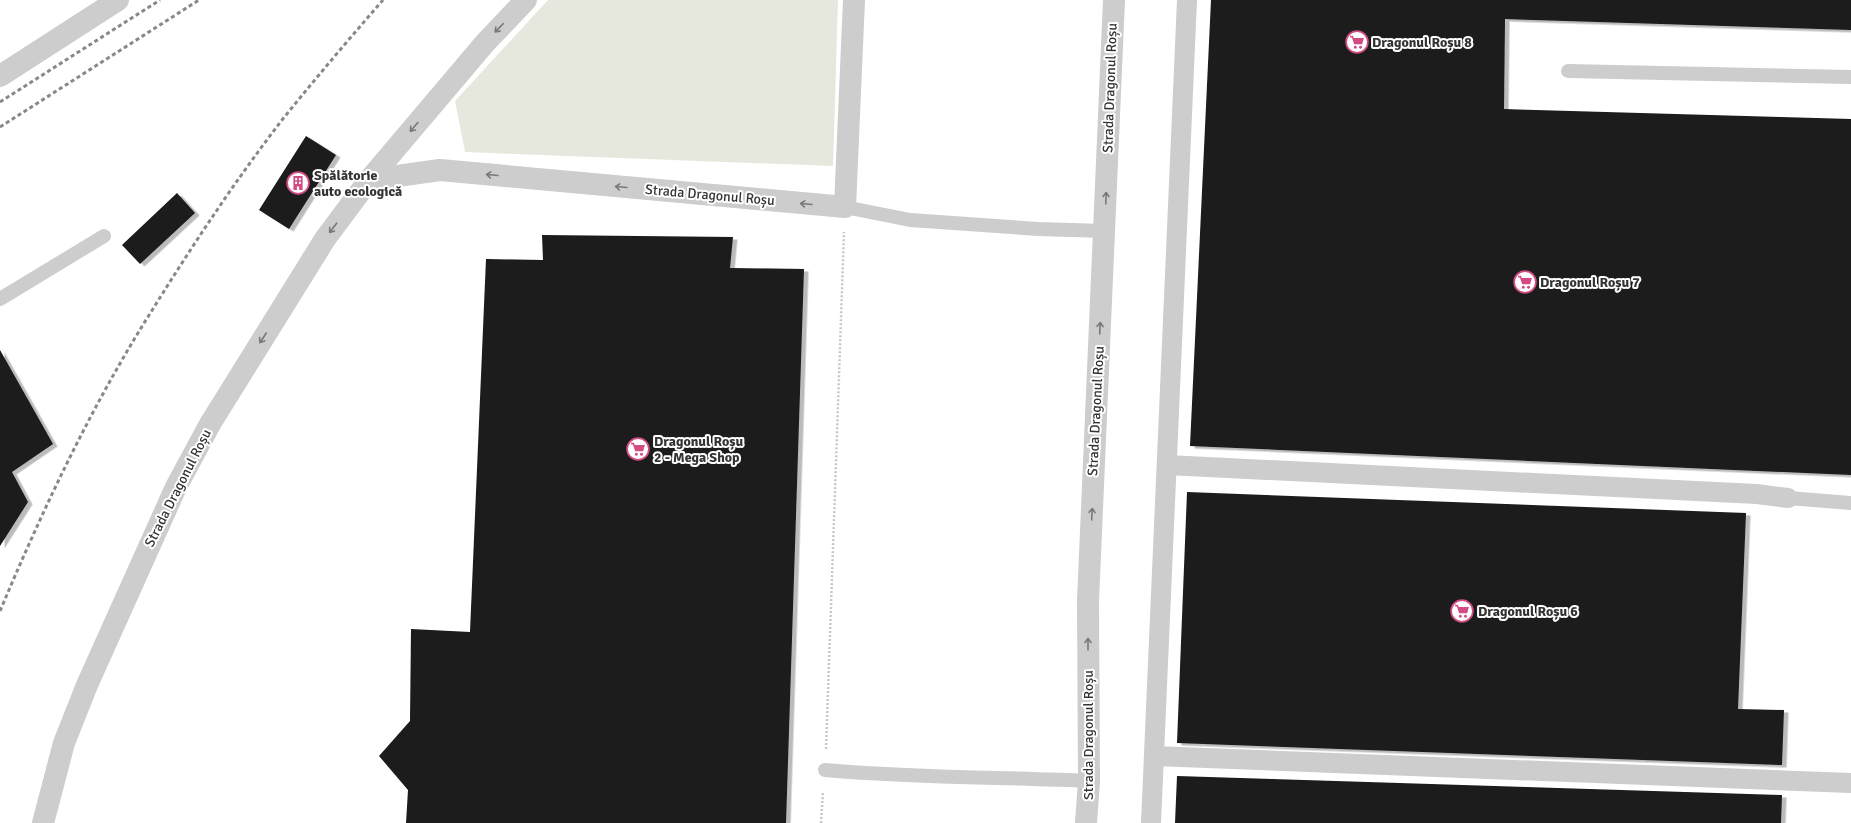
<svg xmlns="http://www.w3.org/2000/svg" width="1851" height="823" viewBox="0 0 1851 823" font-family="Signika,sans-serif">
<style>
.green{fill:#e7e8dd}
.building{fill:#1a1a1a;filter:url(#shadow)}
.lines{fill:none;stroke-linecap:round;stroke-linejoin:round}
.path{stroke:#c7c7c7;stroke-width:2.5;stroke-dasharray:2 2;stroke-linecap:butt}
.service{stroke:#cdcdcd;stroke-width:14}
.pedestrian{stroke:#cdcdcd;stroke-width:20}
.minor{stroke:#cdcdcd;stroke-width:22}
.rail{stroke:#888;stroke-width:3;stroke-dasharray:4 3;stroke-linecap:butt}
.oneway{stroke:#787878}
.labels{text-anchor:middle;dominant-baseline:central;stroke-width:4;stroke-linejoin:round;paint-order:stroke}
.poi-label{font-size:14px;font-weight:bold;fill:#333;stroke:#fff;text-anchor:start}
.street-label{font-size:14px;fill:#333;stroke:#fff}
</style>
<defs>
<filter id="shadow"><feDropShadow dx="4.5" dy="2.5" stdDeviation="0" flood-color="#0004"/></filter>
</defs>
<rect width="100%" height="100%" fill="#fff"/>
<path class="green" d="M548,0h290l-5,166 -368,-14 -10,-51z"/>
<path class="building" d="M1211,0h640v30l-346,-11 -1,90 347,10v356l-661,-29z
M306,136l30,19 -47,74 -30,-19z
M177,193l18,20 -55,51 -18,-19z
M542,235l191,2 -3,31 74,1 -18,554h-380l2,-33 -29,-34 31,-35 1,-92 59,3 16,-373 57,1z
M0,350l53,94 -41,28 16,30 -28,44z
M1187,492l559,21 -8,196 46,1 -2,55 -605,-22z
M1177,776l605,19 -1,28h-606z"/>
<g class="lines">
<path class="path" d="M826,749l18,-517
M821,823l2,-31"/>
<path class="service" d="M1568,71l283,6
M845,207l65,13 128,9 66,2
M0,299l104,-63
M1788,498l63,5
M825,770c88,8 176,7 264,11"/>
<path class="pedestrian" d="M1167,465l590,29 31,4
M1154,756l697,27
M1151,823l36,-823"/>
<path class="minor" d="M0,76l118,-76
M369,180l71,-10 405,37 9,-207
M43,823l21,-80 23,-58 89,-198 34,-63 115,-185 44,-59 116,-137 41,-43
M1086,823l3,-42 -1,-180 26,-601"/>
<path class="rail" d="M0,102l160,-102
M0,127l199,-127
M0,611c43,-102 91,-204 151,-299 41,-66 84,-131 131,-192 33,-41 67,-81 101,-120"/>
</g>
<defs><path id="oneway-shaft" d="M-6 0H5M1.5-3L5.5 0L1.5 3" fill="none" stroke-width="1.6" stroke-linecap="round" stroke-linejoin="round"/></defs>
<g class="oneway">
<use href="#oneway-shaft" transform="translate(499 28) rotate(134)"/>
<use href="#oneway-shaft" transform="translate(414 127) rotate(130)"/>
<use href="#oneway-shaft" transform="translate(492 175) rotate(-175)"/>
<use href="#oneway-shaft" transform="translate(621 187) rotate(-175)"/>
<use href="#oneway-shaft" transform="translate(1106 198) rotate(-88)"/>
<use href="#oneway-shaft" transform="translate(806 204) rotate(-175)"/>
<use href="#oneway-shaft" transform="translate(333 228) rotate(127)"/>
<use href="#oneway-shaft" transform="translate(1100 328) rotate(-87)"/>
<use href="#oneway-shaft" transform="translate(263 338) rotate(123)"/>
<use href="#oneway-shaft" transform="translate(1092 514) rotate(-87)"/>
<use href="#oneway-shaft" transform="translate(1088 644) rotate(-90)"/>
</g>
<defs>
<g id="supermarket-ring" transform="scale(1.15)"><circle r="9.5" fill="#fff" stroke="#d34b85" stroke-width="1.5"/><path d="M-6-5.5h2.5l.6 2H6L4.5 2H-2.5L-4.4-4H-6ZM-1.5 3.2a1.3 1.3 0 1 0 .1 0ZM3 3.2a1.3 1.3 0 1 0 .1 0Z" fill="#d34b85"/></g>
<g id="building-ring" transform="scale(1.15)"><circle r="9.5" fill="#fff" stroke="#d34b85" stroke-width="1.5"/><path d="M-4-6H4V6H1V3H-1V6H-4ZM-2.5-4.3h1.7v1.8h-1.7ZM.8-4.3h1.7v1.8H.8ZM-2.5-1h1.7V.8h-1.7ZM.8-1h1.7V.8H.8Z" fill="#d34b85"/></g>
</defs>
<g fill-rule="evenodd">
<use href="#supermarket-ring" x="1357" y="42"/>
<use href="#building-ring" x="298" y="183"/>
<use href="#supermarket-ring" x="1525" y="282"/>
<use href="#supermarket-ring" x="638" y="449"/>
<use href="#supermarket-ring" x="1462" y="611"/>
</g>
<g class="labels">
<g class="poi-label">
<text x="1372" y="42">Dragonul Roșu 8</text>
<text x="314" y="175">Spălătorie<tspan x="314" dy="16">auto ecologică</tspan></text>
<text x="1540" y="282">Dragonul Roșu 7</text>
<text x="654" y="441">Dragonul Roșu<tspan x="654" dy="16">2 - Mega Shop</tspan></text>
<text x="1478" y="611">Dragonul Roșu 6</text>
</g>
<g class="street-label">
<text transform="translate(1110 88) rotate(-88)">Strada Dragonul Roșu</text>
<text transform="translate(710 195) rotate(5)">Strada Dragonul Roșu</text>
<text transform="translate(1096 411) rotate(-87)">Strada Dragonul Roșu</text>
<text transform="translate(178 488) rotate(-63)">Strada Dragonul Roșu</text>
<text transform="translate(1088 735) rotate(-90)">Strada Dragonul Roșu</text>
</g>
</g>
</svg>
